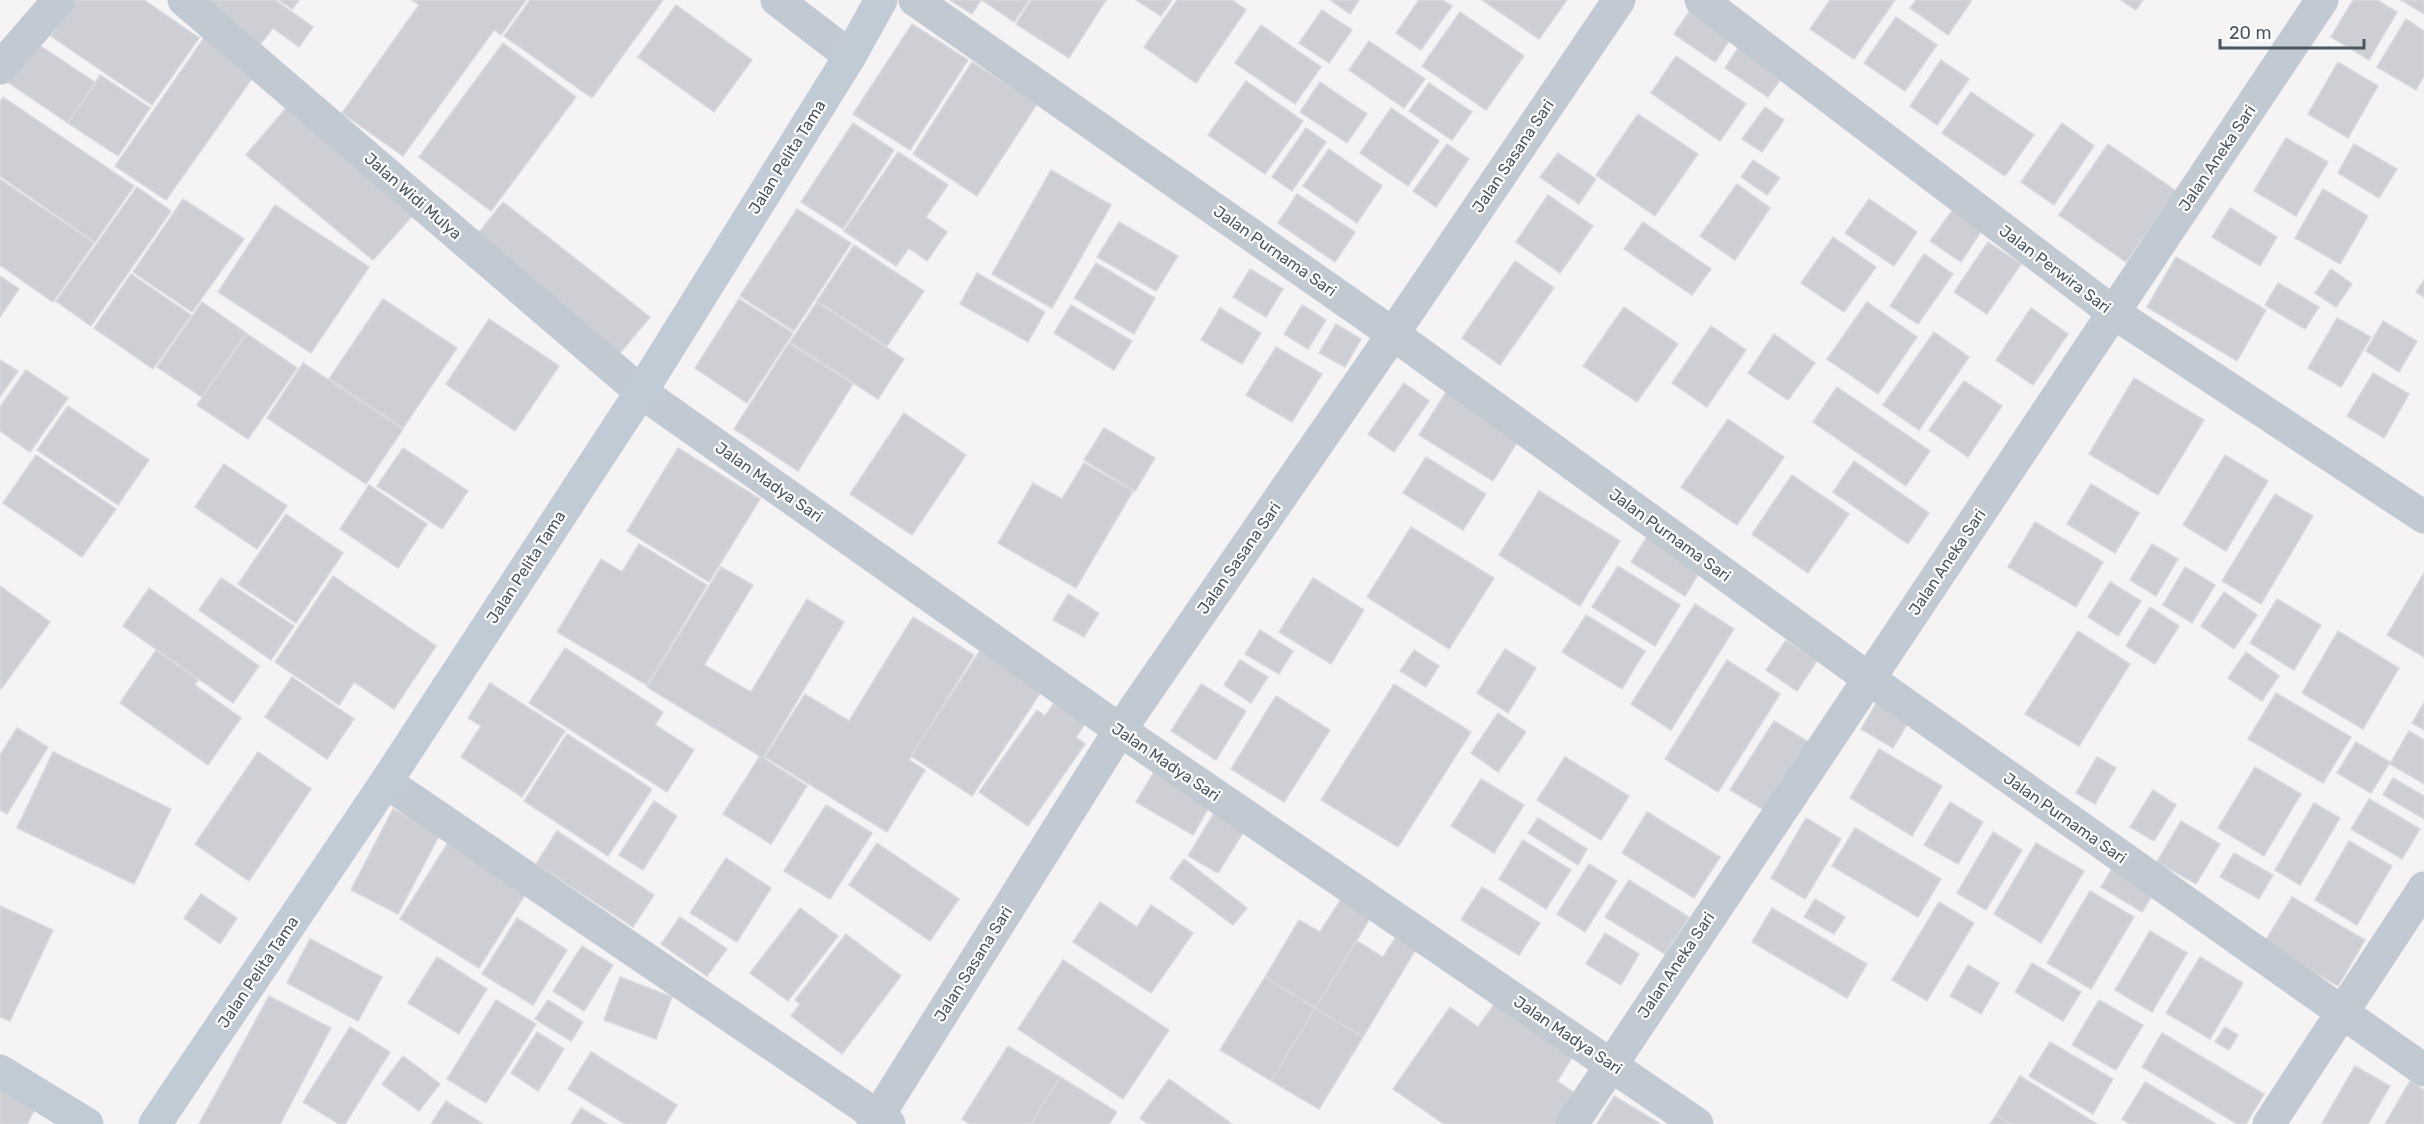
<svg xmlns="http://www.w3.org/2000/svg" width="2424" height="1124" viewBox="0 0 2424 1124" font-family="Rubik,sans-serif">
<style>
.building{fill:#cdcfd5;stroke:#d7d9de;stroke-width:1.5}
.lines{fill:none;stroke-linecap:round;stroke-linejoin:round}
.street{stroke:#c1cad2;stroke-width:33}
.secondary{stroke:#c1cbd6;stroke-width:33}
.labels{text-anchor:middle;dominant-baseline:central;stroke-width:4.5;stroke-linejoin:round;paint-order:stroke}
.street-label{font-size:16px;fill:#4a5661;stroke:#fff}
</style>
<rect width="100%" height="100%" fill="#f5f3f3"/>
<path class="building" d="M76,0h68l55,38 -47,67 -101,-69z
M194,0h81l38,27 -14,20 -26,-19 -14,18z
M279,0h20l-7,9z
M412,0h114l-25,35 -7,-5 -91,126 -61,-43 77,-108z
M530,0h133l-71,98 -88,-62z
M950,0h31l-9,14z
M982,0h47l-15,22z
M1031,0h75l-37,58 -53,-34z
M1136,0h36l-11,16z
M1177,0h55l14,10 -50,73 -52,-36z
M1330,0h29l-9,14z
M1419,0h24l9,6 -31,44 -25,-17z
M1482,0h85l-28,39z
M1830,0h65l-41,59 -44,-30z
M1916,0h56l-24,35 -38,-27z
M2121,0h22l-7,10z
M2353,0h24l20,12 -28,48 -38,-23z
M2401,0h23v14z
M676,5l76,55 -38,52 -76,-55z
M1691,9l41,28 -17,25 -41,-28z
M1322,10l30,20 -23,33 -30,-20z
M1460,12l64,44 -38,54 -64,-44z
M1896,17l41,28 -32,46 -41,-28z
M2406,19l18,12v45l-8,14 -39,-23z
M912,24l56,36 -58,90 -57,-36z
M1261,25l60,42 -26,37 -60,-41z
M204,38l52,35 -90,127 -51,-34z
M33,41l63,42 -28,40 -62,-42z
M1369,41l56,38 -21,29 -55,-38z
M503,43l73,54 -85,114 -72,-54z
M1739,46l44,30 -15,21 -43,-29z
M1676,56l70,48 -26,37 -69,-48z
M1941,60l28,19 -32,46 -27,-19z
M972,62l65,42 -60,92 -64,-42z
M2338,62l40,24 -30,52 -40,-24z
M100,75l50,33 -32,48 -50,-33z
M1246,81l57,40 -38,53 -57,-39z
M1320,82l47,32 -20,29 -47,-31z
M1429,83l43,29 -20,28 -43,-29z
M1971,92l63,43 -29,41 -63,-43z
M3,97l131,89 -39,56 -95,-66v-74z
M1765,107l19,13 -22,32 -20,-13z
M286,108l127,107 -40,45 -127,-105z
M1391,108l48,33 -31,45 -48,-33z
M1638,114l60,40 -43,62 -59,-41z
M853,123l41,27 -51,79 -42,-27z
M2062,123l32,23 -40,59 -33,-23z
M1306,128l20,14 -34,49 -20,-14z
M2286,138l42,24 -32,54 -42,-25z
M1447,144l22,15 -33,48 -23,-16z
M2108,144l68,47 -50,71 -67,-47z
M2354,144l43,25 -18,29 -41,-25z
M1329,149l53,37 -25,37 -54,-37z
M898,152l50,33 -22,32 21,15 -20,29 -18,-13 -13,18 -52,-35z
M1558,153l38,26 -17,25 -39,-27z
M1753,160l27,18 -13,17 -26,-18z
M1051,170l60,35 -59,103 -60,-34z
M0,179l94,64 -41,59 -53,-37z
M1737,184l33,24 -35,52 -35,-24z
M137,187l34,24 -80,115 -35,-25z
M2323,189l45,27 -28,48 -45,-26z
M1297,194l58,38 -20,30 -57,-39z
M1548,195l45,31 -33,47 -44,-31z
M183,199l61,40 -52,73 -59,-40z
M1869,199l48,33 -23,34 -49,-33z
M503,202l147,115 -30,36 -147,-113z
M1957,204l29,20 -25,38 -31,-21z
M275,205l94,62 -58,86 -93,-61z
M2230,208l47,29 -17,29 -48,-29z
M797,209l54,34 -57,88 -54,-35z
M1119,222l59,34 -22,35 -59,-34z
M1643,222l68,47 -19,26 -68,-46z
M1833,237l43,30 -32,45 -43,-29z
M1988,242l33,22 -34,50 -33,-22z
M854,245l70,46 -37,55 -70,-45z
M1924,254l29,20 -35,50 -28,-18z
M2176,257l90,53 -29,51 -90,-54z
M1515,261l39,27 -54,77 -38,-27z
M1096,263l59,35 -21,36 -60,-36z
M1250,269l33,20 -17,28 -33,-20z
M2331,269l21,15 -16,23 -21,-14z
M977,273l68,39 -17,30 -68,-38z
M131,274l60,41 -38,54 -59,-41z
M0,276l19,13 -19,28z
M2424,280v17l-8,-5z
M2278,283l41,24 -14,22 -40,-24z
M383,299l74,49 -54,80 -74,-49z
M739,299l54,34 -46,70 -52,-35z
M202,302l44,31 -44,64 -45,-30z
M817,302l87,57 -26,40 -88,-57z
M1867,302l50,35 -39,57 -51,-35z
M1071,305l61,36 -18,29 -60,-37z
M1302,305l24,15 -18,29 -24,-15z
M1624,307l54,37 -41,58 -54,-36z
M1220,308l41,25 -19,31 -41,-24z
M2031,308l37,26 -35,51 -37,-25z
M2337,318l34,19 -30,50 -33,-19z
M489,319l70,47 -44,65 -69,-47z
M2383,321l34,20 -18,31 -33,-21z
M1336,324l25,15 -16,28 -26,-14z
M1711,326l35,24 -39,57 -35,-24z
M1934,332l35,25 -50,73 -36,-25z
M247,334l50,34 -49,71 -51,-34z
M1774,334l41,29 -27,37 -40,-27z
M789,343l64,41 -55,87 -64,-42z
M1276,347l46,27 -30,48 -46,-27z
M0,360l18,11 -18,26z
M303,363l100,66 -37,55 -99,-66z
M26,370l42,28 -38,54 -30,-21v-24z
M2373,373l36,21 -25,44 -37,-22z
M2134,378l70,42 -46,75 -69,-41z
M1964,381l38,25 -34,51 -39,-27z
M1404,383l25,18 -35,51 -26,-18z
M1837,387l93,64 -24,35 -93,-64z
M1446,392l74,46 -27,43 -74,-46z
M68,406l81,54 -31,45 -81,-55z
M904,413l62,42 -54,80 -62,-41z
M1728,419l56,38 -47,68 -56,-38z
M1104,428l51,30 -20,33 -51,-31z
M403,448l65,43 -26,38 -65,-43z
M678,448l82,51 -51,83 -82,-51z
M36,455l80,54 -34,48 -79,-54z
M2225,455l43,26 -42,70 -43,-26z
M1426,457l60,37 -23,36 -60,-37z
M1854,461l75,52 -21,31 -75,-52z
M1084,463l49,28 -57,97 -78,-45 35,-60 29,16z
M224,464l63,42 -30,43 -62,-42z
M1792,475l57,39 -41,59 -56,-39z
M2091,484l48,29 -24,40 -48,-29z
M369,485l58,39 -29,44 -58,-39z
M1539,491l81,50 -40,65 -81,-51z
M2275,494l38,22 -52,88 -39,-23z
M286,514l57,39 -47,70 -58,-39z
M2035,522l68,40 -27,45 -68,-40z
M1411,527l83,51 -45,71 -82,-52z
M1650,532l54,33 -19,31 -54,-34z
M639,544l68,41 -60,100 -90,-53 44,-73 21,13z
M2152,544l26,15 -22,37 -26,-16z
M1618,566l62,39 -25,41 -63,-39z
M721,567l32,18 -49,80 47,27 56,-93 37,23 -81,136 -116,-71z
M2185,567l30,18 -23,38 -29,-18z
M2424,573v84l-37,-22z
M333,576l103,70 -42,63 -40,-27 -15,23 -64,-43z
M221,578l73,48 -23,34 -72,-50z
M1313,578l51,32 -33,54 -52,-32z
M2110,582l31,19 -23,35 -30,-19z
M0,586l50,36 -49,67h-1z
M149,588l110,78 -26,37 -110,-77z
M2224,592l33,23 -23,34 -33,-23z
M1068,594l31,19 -15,24 -31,-17z
M2277,599l44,26 -27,45 -44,-27z
M1695,604l39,25 -63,101 -40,-26z
M2150,607l29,19 -24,38 -29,-18z
M1586,615l59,36 -23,38 -60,-37z
M913,617l61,38 -65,105 16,10 -38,62 -122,-75 40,-63 44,27z
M1260,630l33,21 -14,23 -34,-20z
M2078,631l52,33 -51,82 -54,-32z
M2338,631l61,37 -36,61 -61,-36z
M1786,640l31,21 -20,30 -31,-21z
M565,648l98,64 -8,13 39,25 -27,42 -138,-89z
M981,649l62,40 -71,107 -61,-40z
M1505,649l31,19 -28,45 -31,-20z
M156,650l42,30 -3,5 46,33 -33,47 -88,-62z
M1414,650l25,16 -13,21 -26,-16z
M2246,652l33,24 -17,25 -34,-23z
M1240,660l28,17 -17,26 -27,-18z
M1727,660l53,34 -62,98 -53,-33z
M292,677l62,42 -27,40 -62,-42z
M490,683l75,48 -43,66 -61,-40 20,-31 -13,-8z
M1201,684l45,27 -30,49 -45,-29z
M1394,684l77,48 -73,115 -77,-47z
M2276,693l75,44 -28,46 -75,-44z
M1059,696l31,21 -14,20 9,7 -57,82 -49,-34 58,-82 8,6z
M1276,696l54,34 -46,72 -53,-33z
M1877,702l32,19 -16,27 -32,-19z
M2424,703v27l-12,-7z
M1498,713l28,19 -28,40 -27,-19z
M1774,721l38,23 -43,69 -39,-23z
M17,728l31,19 -41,67 -7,-4v-55z
M2409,731l15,9v44l-34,-20z
M567,734l85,55 -44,67 -84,-55z
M2356,742l34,20 -19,31 -34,-20z
M1879,749l63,37 -30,50 -62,-38z
M53,752l118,57 -37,75 -117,-56z
M258,752l53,37 -62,92 -54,-37z
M760,756l47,30 -36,58 -48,-30z
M1565,757l64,39 -28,44 -64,-40z
M2097,757l19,11 -21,36 -19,-11z
M2255,767l46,27 -37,62 -46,-28z
M1154,772l56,33 -17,30 -57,-33z
M2393,778l31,18v23l-41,-24z
M1481,779l43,26 -30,48 -43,-27z
M2153,790l23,15 -22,36 -24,-14z
M2369,799l51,30 -18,30 -51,-30z
M654,801l23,15 -34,54 -24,-15z
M1950,802l33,20 -25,42 -34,-19z
M2314,803l26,15 -40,67 -25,-15z
M826,805l46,28 -42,66 -46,-28z
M393,809l47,25 -42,80 -47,-24z
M1216,810l30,18 -28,45 -30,-17z
M1647,812l73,45 -26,41 -72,-45z
M1538,818l49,31 -9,16 -50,-32z
M1806,818l35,21 -36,60 -34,-21z
M2181,821l39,23 -24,40 -39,-22z
M1855,828l86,51 -23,38 -86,-51z
M557,831l97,64 -21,32 -97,-63z
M1993,832l29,18 -36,60 -29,-17z
M1523,840l48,30 -25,39 -47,-30z
M449,841l79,49 -49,78 -79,-49z
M2349,841l43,25 -35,59 -42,-25z
M877,843l82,56 -29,42 -81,-56z
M2036,843l48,28 -43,72 -47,-29z
M2234,853l39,22 -14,24 -39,-22z
M726,858l45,30 -34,54 -47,-29z
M1184,859l63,49 -14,17 -63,-47z
M1589,864l28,17 -32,51 -28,-18z
M2113,867l42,24 -13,21 -41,-25z
M1629,880l60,37 -24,37 -60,-37z
M1482,887l58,36 -21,32 -58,-35z
M2090,891l44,26 -43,72 -44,-26z
M201,894l36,24 -17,26 -36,-26z
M2292,897l73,43 -27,46 -74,-43z
M1341,899l30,18 -56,91 -50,-31 34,-57 21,12z
M1815,899l30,18 -11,17 -30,-17z
M1100,902l37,25 14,-22 42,28 -42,60 -78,-51z
M1939,902l35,21 -47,78 -35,-21z
M0,906l53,24 -43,91 -10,-4z
M800,908l38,28 -50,65 -38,-28z
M1772,908l95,56 -20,34 -95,-56z
M680,917l47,32 -20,27 -46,-32z
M517,918l50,32 -34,55 -51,-31z
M2150,931l37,22 -35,59 -37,-22z
M1605,933l34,21 -18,31 -35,-21z
M846,934l55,42 -59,78 -51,-38 9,-12 -5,-4z
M1396,937l20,12 -53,88 -48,-29 42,-67 26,16z
M310,939l72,38 -24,44 -71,-38z
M582,946l31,19 -29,46 -31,-20z
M437,957l50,32 -28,45 -51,-31z
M2200,957l43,26 -33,56 -44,-26z
M1063,960l106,70 -46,69 -105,-70z
M2032,963l49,29 -18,29 -48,-29z
M1968,965l31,18 -18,31 -31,-18z
M620,977l52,20 -16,42 -52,-19z
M1265,977l50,31 -44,73 -51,-31z
M269,996l62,32 -51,96h-81z
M496,1000l40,24 -50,79 -39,-24z
M548,1000l35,22 -12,19 -36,-22z
M2099,1000l44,25 -27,45 -44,-25z
M1496,1002l78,53 -17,26 19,13 -20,30h-112l-51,-35 57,-82 28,20z
M1315,1008l48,29 -44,72 -48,-28z
M350,1027l40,25 -45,72h-6l-36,-22z
M2225,1027l13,8 -9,15 -14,-8z
M537,1032l27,17 -26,42 -27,-18z
M2162,1033l102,61 -18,30h-9l-95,-57z
M2050,1042l63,37 -20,35 -64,-38z
M1008,1046l52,31 -29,47h-61l-8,-5z
M591,1052l86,53 -12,19h-40l-57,-35z
M403,1056l37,28 -21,27 -37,-27z
M2355,1066l35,20 -22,38h-45l-1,-1z
M2020,1076l77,48h-86l-15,-9z
M1060,1077l57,35 -8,12h-78z
M1169,1079l63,45h-84l-8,-6z
M2410,1081l14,9v34h-39z
M2145,1082l71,42h-86l-8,-5z
M0,1086l36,21 -9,17h-27z
M1614,1096l45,27 -1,1h-61z
M446,1101l37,23h-52z
M581,1108l26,16h-36z
M1996,1115l15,9h-21z"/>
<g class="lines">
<path class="street" d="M184,0l457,392 479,338 577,394
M777,0l73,56
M915,0l478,334 475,344 556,392
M1701,0l413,313 310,204
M0,68l59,-68
M386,782l503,342
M873,1124l247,-394 273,-396 226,-334
M1572,1124l750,-1124
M2269,1124l155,-236"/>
<path class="secondary" d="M0,1071l87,53
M155,1124l231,-342 255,-390 209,-336 31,-56"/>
</g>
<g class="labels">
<g class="street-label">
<text transform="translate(1513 156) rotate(-56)">Jalan Sasana Sari</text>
<text transform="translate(787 157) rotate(-58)">Jalan Pelita Tama</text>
<text transform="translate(2217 158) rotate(-56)">Jalan Aneka Sari</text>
<text transform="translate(413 196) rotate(41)">Jalan Widi Mulya</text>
<text transform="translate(1275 251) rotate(35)">Jalan Purnama Sari</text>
<text transform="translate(2055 269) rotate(37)">Jalan Perwira Sari</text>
<text transform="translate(769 482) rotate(35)">Jalan Madya Sari</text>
<text transform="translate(1670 535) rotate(36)">Jalan Purnama Sari</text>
<text transform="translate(1239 558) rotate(-55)">Jalan Sasana Sari</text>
<text transform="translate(1947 562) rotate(-56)">Jalan Aneka Sari</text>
<text transform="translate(526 567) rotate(-57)">Jalan Pelita Tama</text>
<text transform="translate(1166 762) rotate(34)">Jalan Madya Sari</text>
<text transform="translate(2065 818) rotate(35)">Jalan Purnama Sari</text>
<text transform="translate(973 964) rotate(-58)">Jalan Sasana Sari</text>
<text transform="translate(1676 965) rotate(-56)">Jalan Aneka Sari</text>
<text transform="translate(258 972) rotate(-56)">Jalan Pelita Tama</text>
<text transform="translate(1568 1035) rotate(34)">Jalan Madya Sari</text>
</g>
</g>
<path d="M2220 39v9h144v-9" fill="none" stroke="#4a5661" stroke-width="3"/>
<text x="2229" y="39" font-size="18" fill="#4a5661" stroke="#ffffff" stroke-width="4.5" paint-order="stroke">20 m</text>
</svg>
